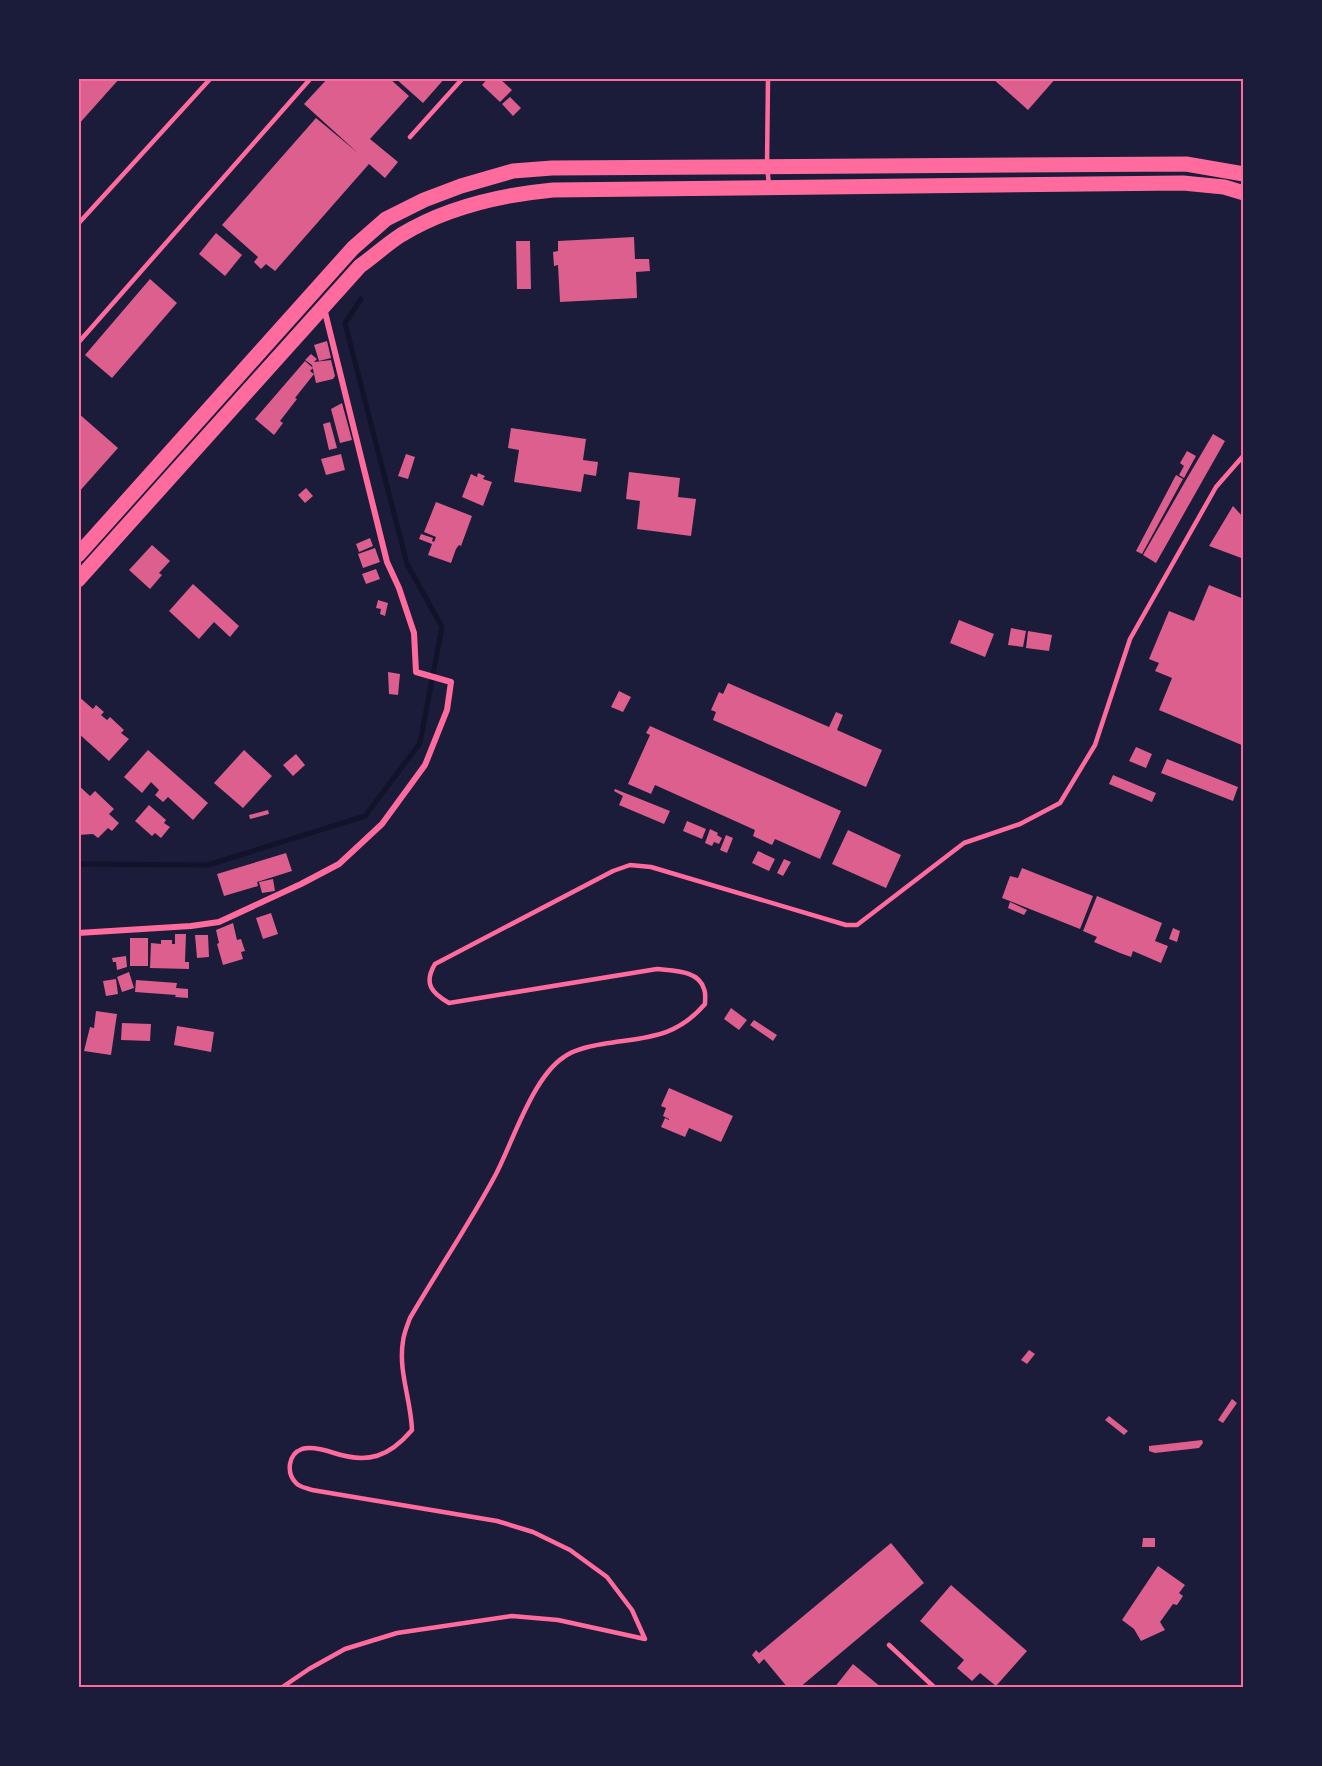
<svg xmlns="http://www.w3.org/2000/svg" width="1322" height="1766" viewBox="0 0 1322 1766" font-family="Jost,sans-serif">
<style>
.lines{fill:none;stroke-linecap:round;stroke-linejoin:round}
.stream{stroke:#12122b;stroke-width:5}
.building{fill:#dd5f8e}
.service{stroke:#ff6b9d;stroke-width:4.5}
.minor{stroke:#ff6b9d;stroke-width:6}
.primary{stroke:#ff6b9d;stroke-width:15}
.neatline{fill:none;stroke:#ff6b9d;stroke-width:2}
</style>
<rect width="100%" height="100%" fill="#1b1b3a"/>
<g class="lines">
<path class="stream" d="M78,864l130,1 157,-49 55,-73 22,-116 -35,-63 -62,-241 16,-24"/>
</g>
<path class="building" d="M78,78h42l-42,47z
M328,78h61l20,18 -39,43 28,23 -13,16 -16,-14 -94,107 -9,-7 -5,5 -7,-7 4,-5 -36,-32 94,-107 42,35 -54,-49z
M395,78h50l-22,25z
M488,78h11l13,12 -12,12 -18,-17z
M992,78h64l-28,32z
M510,97l11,11 -8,8 -11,-12z
M216,233l26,22 -17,21 -26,-22z
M634,237l1,22h14l1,12 -14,1 1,26 -77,4 -2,-37 -4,1 -1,-14 5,-1v-10z
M516,241h14l1,48h-14z
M150,279l27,24 -65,75 -27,-23z
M327,341l4,17 -12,3 -5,-16z
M311,354l6,5 -3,3 17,-2 4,16 -2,3 -17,4 -4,-18 -7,-5z
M305,361l8,7 -3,3 4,3 -19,24 2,1 -17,22 3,2 -9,12 -19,-16z
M342,403l10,37 -12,3 -9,-34z
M78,413l40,35 -40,45z
M330,422l7,26 -8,2 -6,-26z
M511,428l75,11 -3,21 15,2 -2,14 -12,-2 -3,18 -67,-10 5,-32 -11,-2z
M1213,434l12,7 -69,122 -13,-8 43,-75 2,1 -2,-1z
M1187,451l9,5 -12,22 -5,-3 5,-9 -4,-3z
M341,454l4,16 -19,5 -5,-16z
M406,454l9,3 -7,22 -10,-3z
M629,472l51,6 -2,19 18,2 -5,37 -54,-7 3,-28 -14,-2z
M478,473l7,3 -2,3 9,3 -9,24 -21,-9 9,-23 6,3z
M1176,475l7,4 -41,75 -6,-3z
M306,488l7,8 -8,7 -7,-8z
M436,502l36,14 -11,30 -2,-1 -3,4 -5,14 -23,-8 4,-11 -13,-5 2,-5 12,4 -1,3 2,1 2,-5 -12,-5z
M1233,506l11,12v41l-35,-13z
M370,538l3,8 -14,6 -3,-8z
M152,545l18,16 -11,12 3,2 -12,14 -21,-19z
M375,548l5,14 -17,6 -5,-14z
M376,569l4,10 -14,5 -4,-10z
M193,584l46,42 -9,11 -16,-15 -15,17 -30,-28z
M1209,585l35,14v147l-85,-36 13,-32 -17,-7 4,-8 -10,-4 20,-48 25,10z
M378,600l10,3 -3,13 -5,-2 1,-5 -5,-1z
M959,620l35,14 -9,23 -35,-14z
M1011,628l15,3 -3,16 -15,-2z
M1028,631l24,4 -3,16 -23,-3z
M388,672l12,2 -2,21 -9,-1z
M728,683l101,44 7,-15 7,3 -6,15 45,20 -16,37 -153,-67 3,-8 -5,-2 8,-18 4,2z
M619,691l12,6 -8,15 -12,-5z
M78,696l15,13 3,-4 8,7 -3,3 6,5 3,-3 14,13 -3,3 8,6 -20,22 -31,-28z
M650,726l191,85 -21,48 -45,-20 -3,6 -19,-9 2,-6 -100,-45 -4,9 -23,-10 22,-49 -4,-2z
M1136,747l16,7 -6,14 -17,-7z
M148,750l60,53 -15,17 -25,-23 -5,5 -8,-7 4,-5 -8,-8 -9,11 -18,-16z
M244,750l28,26 -29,32 -29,-25z
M296,754l9,11 -12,11 -10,-11z
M1167,759l71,28 -5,14 -72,-28z
M1113,775l43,18 -4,9 -43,-18z
M78,785l12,11 5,-5 19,18 -5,5 10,9 -7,8 -4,-3 -10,10 -5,-4 -15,1z
M615,789l55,22 -6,13 -45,-19 4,-9 -9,-5z
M149,805l17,15 -2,3 6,4 -9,11 -6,-5 -3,3 -17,-15z
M268,810l1,4 -19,5 -1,-4z
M687,821l19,8 -4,10 -19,-8z
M710,829l8,4 -1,2 5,3 -3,6 -5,-2 -2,4 -7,-3z
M848,830l53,25 -15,33 -54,-24z
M726,835l7,3 -6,15 -7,-3z
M758,851l17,8 -6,12 -17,-8z
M286,853l6,18 -35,11 1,4 -34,10 -7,-22z
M784,859l7,3 -8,14 -6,-3z
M1022,868l71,28 -13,33 -78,-31 8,-22 8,2z
M273,879l2,12 -13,2 -3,-11z
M1097,896l65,27 -7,18 13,5 -7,17 -28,-12 -2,6 -11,-4 -26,-11 3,-5 -14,-6z
M1010,902l17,8 -3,5 -16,-7z
M271,913l7,21 -15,5 -7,-21z
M233,923l4,17 4,-1 4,12 -4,1 2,7 -20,6 -6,-21 2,-1 -3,-13z
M1173,928l7,3 -3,11 -8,-3z
M175,934h11l-1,28h4v7l-39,-1 1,-25 10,1v-4h11v4h3z
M195,935h13l1,22 -12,1z
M130,938h18v28h-18z
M126,956l1,11 -10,3 -1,-8h-3l-1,-4z
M129,972l5,16 -12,4 -5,-15z
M116,979l2,15 -12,2 -3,-15z
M136,980l41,3 -1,5 12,1v9l-13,-1 1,-2 -41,-3z
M731,1008l16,12 -8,10 -15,-11z
M96,1011l21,3 -6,41 -27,-4 6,-24 4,1z
M754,1020l23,15 -4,6 -23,-16z
M122,1023l29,1 -1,17 -29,-1z
M177,1026l37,6 -3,20 -37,-7z
M669,1088l64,28 -12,26 -32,-14 -4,9 -24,-10 4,-9 4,2v-1l-6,-3 3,-8 -5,-2z
M1029,1350l6,4 -8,10 -6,-4z
M1232,1399l5,4 -14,20 -5,-3z
M1109,1416l19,15 -4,4 -19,-15z
M1202,1440l1,3 -4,5 -44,5 -6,-2v-5z
M1143,1538h12v9h-13z
M891,1543l33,40 -125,105h-11l-24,-29 -5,5 -7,-9 4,-5 3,3z
M1158,1566l27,19 -6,8 4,3 -6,9 -4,-1 -13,18 5,8 -24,11 -7,-12 -12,-9z
M951,1585l76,66 -31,35 -16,-13 -8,8 -15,-13 7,-8 -44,-39z
M853,1664l29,24h-48z"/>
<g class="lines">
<path class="service" d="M768,78l-1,88 2,19
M410,137l53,-59
M78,224l133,-146
M78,343l233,-265
M889,1645l46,43
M281,1688l28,-19 36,-20 52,-16 115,-17 46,4 87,19 -13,-29 -25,-33 -37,-27 -37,-18 -36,-11 -185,-31c-5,-2 -13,-3 -16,-7 -10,-10 -8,-29 6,-34 10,-3 23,1 32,4 34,11 55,4 78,-23 -1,-30 -14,-59 -9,-89 1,-8 4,-15 7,-23 28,-48 60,-95 86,-144 17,-33 37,-97 68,-117 11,-8 26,-11 39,-13 42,-7 72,-5 102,-40 0,-5 1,-11 -1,-15 -5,-19 -31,-18 -47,-20l-208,34c-17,-10 -26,-19 -14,-39l178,-93 17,-6 21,2 195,58h11l107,-82 56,-19 40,-21 35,-58 35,-106 86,-152 28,-32"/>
<path class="minor" d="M78,933l113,-7 28,-4 82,-38 38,-20 43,-40 43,-59 22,-55 4,-28 -35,-10 -2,-39 -15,-45 -12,-26 -63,-254"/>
<path class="primary" d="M78,555l275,-307 33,-29 38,-19 37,-14 52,-15 39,-3 634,-4 58,10
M78,580l282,-314c14,-10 27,-22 41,-31 46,-28 99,-40 152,-45l630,-7 41,4 20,6"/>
</g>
<rect width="1322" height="1766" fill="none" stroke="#1b1b3a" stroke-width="159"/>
<rect x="80" y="80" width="1162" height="1606" class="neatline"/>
</svg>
